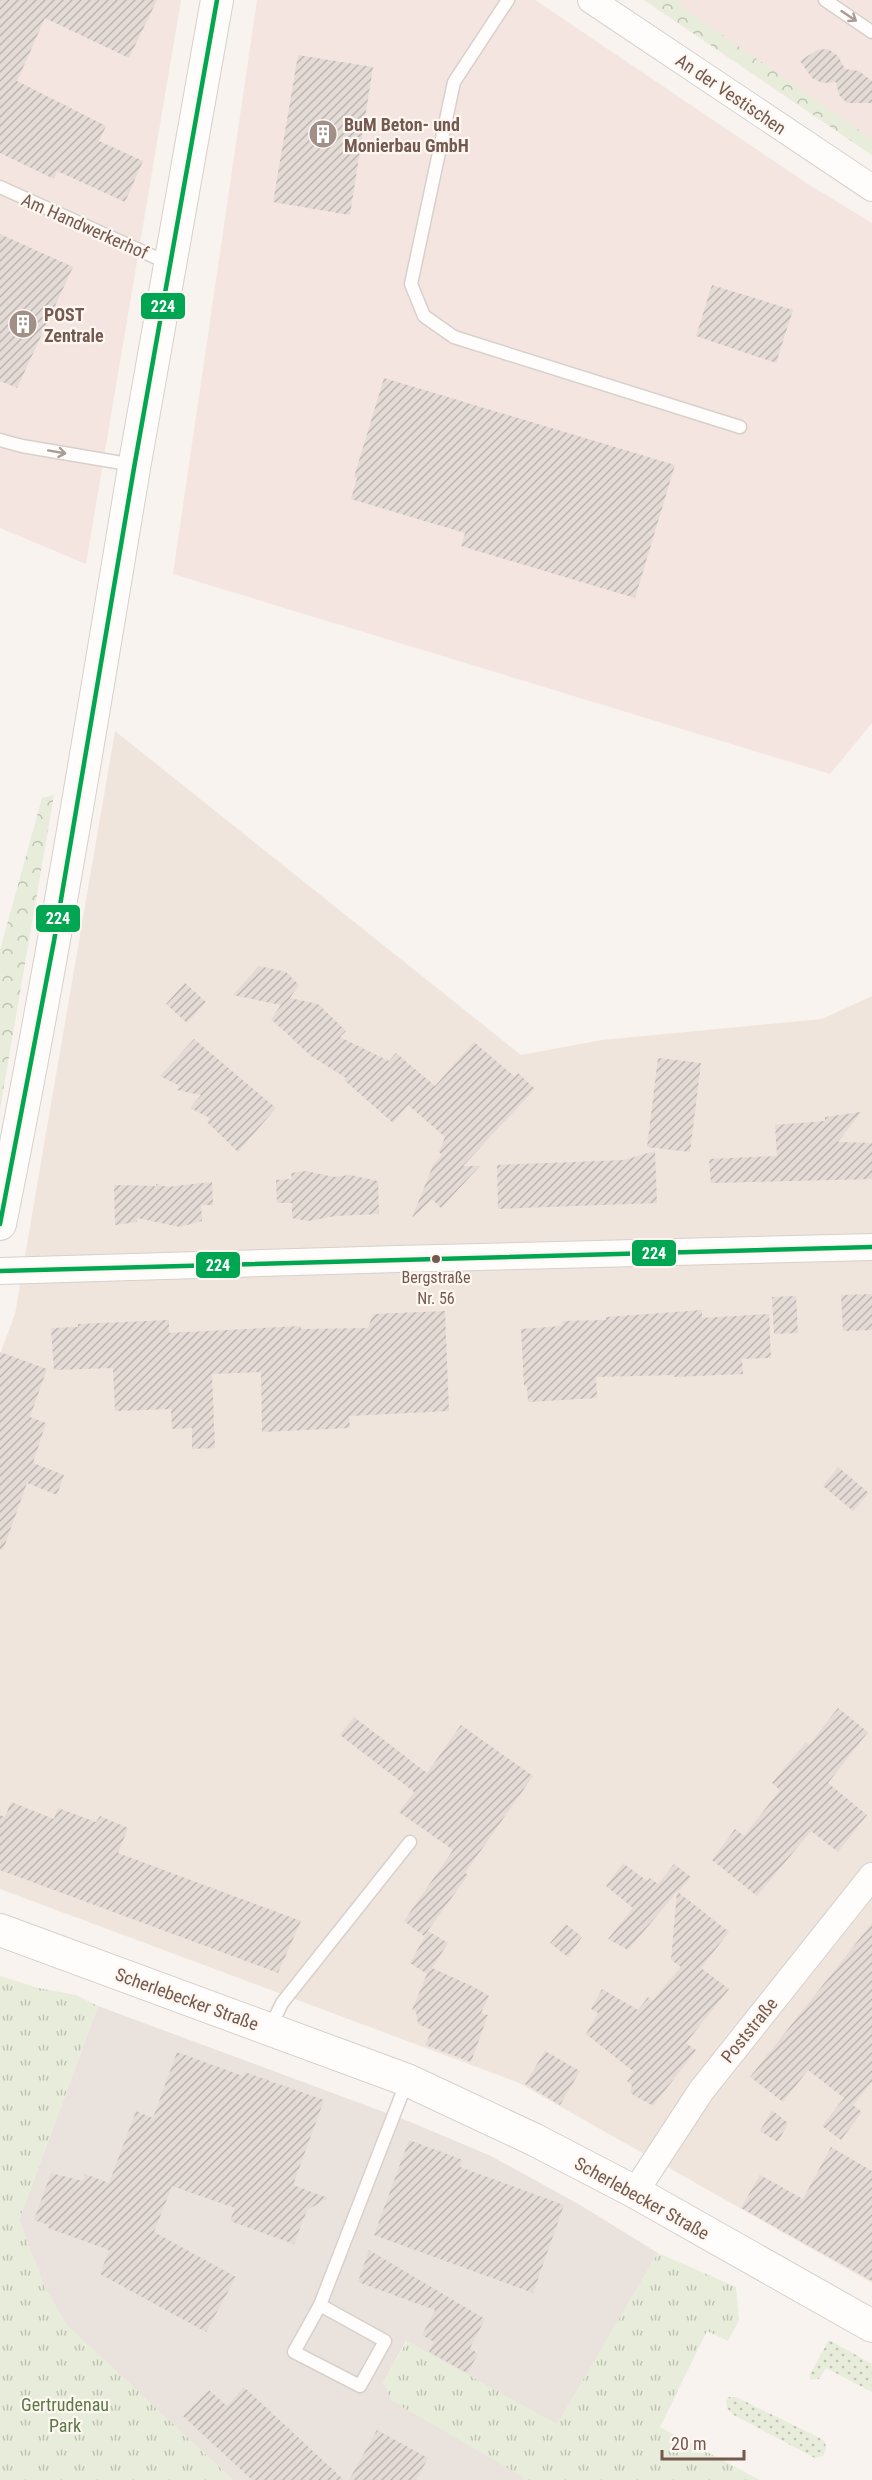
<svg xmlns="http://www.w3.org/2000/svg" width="872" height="2480" viewBox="0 0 872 2480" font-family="'Roboto Condensed',sans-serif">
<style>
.residential{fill:#f0e5dc}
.commercial{fill:#f4e5e0}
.industrial{fill:#eae2dd}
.grass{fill:url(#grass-dots)}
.forest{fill:url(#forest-crowns)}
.park{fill:url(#park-tufts)}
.building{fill:url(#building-hatch)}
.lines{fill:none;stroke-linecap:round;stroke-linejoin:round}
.service-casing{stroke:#d7d0cc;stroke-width:15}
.minor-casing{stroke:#d7d0cc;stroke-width:28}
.tertiary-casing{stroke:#d7d0cc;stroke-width:34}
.service{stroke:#fefdfc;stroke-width:12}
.minor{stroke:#fefdfc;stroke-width:26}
.tertiary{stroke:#fefdfc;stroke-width:32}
.bus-1-casing{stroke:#fef7f1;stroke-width:9}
.bus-1{stroke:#00a651;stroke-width:4.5}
.oneway{stroke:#ab9b94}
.bus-dot{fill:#74594f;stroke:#fef7f1;stroke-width:2}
.labels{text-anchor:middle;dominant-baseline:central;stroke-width:4.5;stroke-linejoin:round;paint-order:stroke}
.bus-label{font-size:16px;fill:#74594f;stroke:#fef7f1}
.street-label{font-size:18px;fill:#74594f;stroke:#fef7f1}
.poi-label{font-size:18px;font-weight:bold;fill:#74594f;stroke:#fef7f1;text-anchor:start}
.park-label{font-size:18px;fill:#5c7948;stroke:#fef7f1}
.line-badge{stroke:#fef7f1;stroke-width:2}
.badge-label{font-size:16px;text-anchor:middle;font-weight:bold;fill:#fff}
</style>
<defs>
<pattern id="grass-dots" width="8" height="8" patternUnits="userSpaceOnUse" patternTransform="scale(1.5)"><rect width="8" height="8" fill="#e7edda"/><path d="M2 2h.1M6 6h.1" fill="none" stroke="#c0c3b3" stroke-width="1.8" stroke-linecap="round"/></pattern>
<pattern id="forest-crowns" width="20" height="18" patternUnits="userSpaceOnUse" patternTransform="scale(1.5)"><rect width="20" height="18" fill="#e7edda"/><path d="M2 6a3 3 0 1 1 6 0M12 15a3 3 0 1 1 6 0" fill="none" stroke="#c0c3b3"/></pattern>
<pattern id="park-tufts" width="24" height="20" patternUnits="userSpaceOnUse" patternTransform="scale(1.5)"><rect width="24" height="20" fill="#e7edda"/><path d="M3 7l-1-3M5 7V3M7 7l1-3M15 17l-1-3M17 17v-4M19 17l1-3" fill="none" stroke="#c0c3b3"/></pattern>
<pattern id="building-hatch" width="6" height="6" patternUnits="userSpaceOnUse" patternTransform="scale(1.5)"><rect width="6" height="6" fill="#e4dbd6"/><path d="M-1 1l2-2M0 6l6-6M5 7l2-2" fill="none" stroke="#bdb5b0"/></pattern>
</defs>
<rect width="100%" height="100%" fill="#f8f3ee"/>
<path class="residential" d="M115,731l406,324 81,-15 220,-21 50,-23v1287l-355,-201 -517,-193v-535l15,-40z"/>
<path class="commercial" d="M0,0h181l-95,564 -86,-36z
M257,0h278l273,184 64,39v500l-42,51 -657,-200z
M644,0h228v155z"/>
<path class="industrial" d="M98,2006l310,115 83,35 89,49 78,48 -101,172 -151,-84 -23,42 142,95 -1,2h-291l-167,-155 -22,-39 -25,-66z"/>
<path class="grass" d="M829,2340l43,24v28l-46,-24 -7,11 -9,1v-6z
M729,2397h7l82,40 7,5 1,7 -3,7 -8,2 -83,-44 -5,-6 -1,-7z"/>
<path class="forest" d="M644,0h34l4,7 190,132v16z
M54,795l-54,314v1v-160l42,-152z"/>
<path class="park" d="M0,1976l38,12 38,7 22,11 -79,214 25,66 23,39 166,155h-233z
M658,2253l78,34 3,33 -11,21 -21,-10 -47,96 100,53h-236l1,-2 -133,-77 -9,-18 24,-42 150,83z"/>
<path class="building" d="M0,0h157l-28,58 -84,-40 -28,63 89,45 -7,15 44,20 -18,41 -68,-31 -3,8 -54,-26z
M828,49l10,7 7,13 14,2 13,10v22h-25l-8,-8 -3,-13 -14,1 -10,-5 -12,-17 17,-11z
M298,55l75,12 -23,148 -77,-13z
M0,234l73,33 -56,121 -17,-7z
M712,285l81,25 -17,53 -80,-27z
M384,378l291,87 -40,133 -174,-52 4,-13 -114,-34 6,-21 -3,-1z
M259,966l27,6 13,13 -9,13 28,6 28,27 -6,6 49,24 7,-8 39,33 39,-44 41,35 3,-4 17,16 -72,77h17l-39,42 -9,-9 -20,19 21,-53 9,-10 -3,-3 6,-15 -37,-32 -15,18 -49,-43 2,-2 -35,-22 -40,-37 10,-14 -48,-10z
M185,983l21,19 -19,21 -21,-19z
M194,1039l82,69 -38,44 -31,-30 3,-4 -20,-10 11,-13 -24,-5 3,-4 -20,-10z
M658,1058l43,5 -11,89 -43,-5z
M861,1112l-23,30 34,1v36l-161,4 -2,-24 68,-3 -2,-31 50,-4v-4z
M655,1151l2,52 -159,6 -1,-44 127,-5z
M306,1171l28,6 16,-2 28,6 1,33 -43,2 -28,5 -16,-3v-15h-15l-1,-23 16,-1 -1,-6z
M212,1182l1,23h-12l1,16 -22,6 -43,-9v4l-22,3 -1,-40 42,1 -2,2h3l-1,-4 11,3z
M872,1294v36l-29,1 -2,-36z
M796,1296l2,37 -24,1 -2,-37z
M702,1310v8l67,-4 2,44 -29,1 1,15 -69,3v-2l-78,2 1,21 -69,4 -1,-16h-3l-3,-57 41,-3v-5l44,-1v-3z
M445,1311l4,100 -100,5 1,12 -88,4 -1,-60 -49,2 3,74 -23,1v-21l-20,1 -1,-20 -56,2 -2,-43 -59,2 -3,-42 27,-1v-3l91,-4v13l132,-7v3l67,-1 5,-14z
M0,1352l47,17 -17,48 16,6 -13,40 31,12 -7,20 -30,-12 -24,67h-3z
M838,1467l31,26 -16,18 -30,-25z
M838,1708l30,24 -40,51 39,32 -29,37 -27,-21 -54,65 -45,-36 23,-31 9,7 36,-46 -8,-7 34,-41 3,3z
M354,1717l73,56 34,-48 72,51 -68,97 3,2 -44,61 -20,-15 49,-71 -54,-38 15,-20 -74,-57z
M11,1802l43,17 4,-11 38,14 4,-6 28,12 -10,25 183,68 -23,52 -278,-103v-55l5,2z
M623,1863l24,18 3,-3 8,6 16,-20 17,13 -13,15 51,40 -28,36 28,21 -43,54 10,7 -43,56 -23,-13 2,-7 -5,-5 7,-9 -48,-38 12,-21 -7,-4 11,-20 36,21 10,-13 4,4 29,-34 -10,-7 6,-68 -49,58 -20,-11 25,-31 -27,-22z
M872,1923v159l-19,23 9,7 -21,28 -19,-14 22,-28 -36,-28 -25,32 -33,-25z
M566,1924l16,13 -14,20 -18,-14z
M428,1931l20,12 -16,25 42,19 15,9 -8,17 7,2 -17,47 -46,-17 7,-15 -14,-6 -2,-13 -4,-1 15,-36 -17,-11z
M545,2051l35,20 -20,34 -35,-21z
M177,2052l66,24 2,-4 79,28 -31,85 35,13 -21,12 -13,34 -64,-23 5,-13 -63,-22 -18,46 82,45 -30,55 -106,-58 9,-24 -61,-22 1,-3 -15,-5 17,-47 32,8 2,-7 24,9 27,-72 17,7z
M772,2110l16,13 -10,19 -18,-11z
M409,2140l54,20 -3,7 104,38 -31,88 -159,-58z
M831,2147l41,24v110l-131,-73 19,-33 43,24z
M369,2250l116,69 -15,29 8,6 -11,19 -38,-21 5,-10 -12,-7 13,-25 -77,-28z
M244,2387l100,93h-92l-69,-64 26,-26 18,16z
M377,2430l51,28 -12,22h-67z"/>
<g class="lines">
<g class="service-casing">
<path id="service" d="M508,0l-54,82 -43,202 13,32 30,21 286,90
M825,0l47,32
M0,187l170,77
M0,440l22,6 112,19
M270,2028l12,-25 128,-161
M320,2305l65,36 -25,45 -66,-34 26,-47 87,-224"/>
</g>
<g class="minor-casing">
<path id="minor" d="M591,0l281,188
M0,1271l398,-12 474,-12
M635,2192l66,-101 171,-215"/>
</g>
<g class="tertiary-casing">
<path id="tertiary" d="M0,1224c51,-251 92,-504 134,-756 27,-156 56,-312 83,-468
M0,1930l407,150 128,60 100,52 237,134"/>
</g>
<use href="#service" class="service"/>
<use href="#minor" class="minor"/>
<use href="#tertiary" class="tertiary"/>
<g class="bus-1-casing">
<path id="bus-1" d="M0,1224l54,-283 80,-473 83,-468
M0,1271l872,-24"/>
</g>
<use href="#bus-1" class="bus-1"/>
</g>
<defs><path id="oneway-shaft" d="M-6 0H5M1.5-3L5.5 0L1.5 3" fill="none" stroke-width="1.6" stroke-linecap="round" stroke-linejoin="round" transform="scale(1.5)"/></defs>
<g class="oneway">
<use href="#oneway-shaft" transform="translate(849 16) rotate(34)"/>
<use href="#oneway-shaft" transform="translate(57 452) rotate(10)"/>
</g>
<defs>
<g id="building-disc" transform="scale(1.5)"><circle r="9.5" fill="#a28f87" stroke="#fef7f1"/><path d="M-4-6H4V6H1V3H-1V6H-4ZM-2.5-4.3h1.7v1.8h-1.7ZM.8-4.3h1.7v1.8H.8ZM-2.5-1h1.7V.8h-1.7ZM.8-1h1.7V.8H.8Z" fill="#fff"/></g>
</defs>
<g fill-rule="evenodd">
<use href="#building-disc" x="323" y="134"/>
<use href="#building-disc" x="23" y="324"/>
</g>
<circle class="bus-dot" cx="436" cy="1259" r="5"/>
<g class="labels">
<g class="bus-label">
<text x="436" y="1277">Bergstraße<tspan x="436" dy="21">Nr. 56</tspan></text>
</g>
<g class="street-label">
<text transform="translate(731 94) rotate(34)">An der Vestischen</text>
<text transform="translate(85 226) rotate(24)">Am Handwerkerhof</text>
<text transform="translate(187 1999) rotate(20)">Scherlebecker Straße</text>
<text transform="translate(749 2030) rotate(-51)">Poststraße</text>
<text transform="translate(642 2198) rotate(29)">Scherlebecker Straße</text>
</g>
<g class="poi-label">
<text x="344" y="124">BuM Beton- und<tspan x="344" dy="21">Monierbau GmbH</tspan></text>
<text x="44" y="314">POST<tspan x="44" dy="21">Zentrale</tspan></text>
</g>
<g class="park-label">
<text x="65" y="2404">Gertrudenau<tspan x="65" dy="21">Park</tspan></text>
</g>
</g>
<g class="line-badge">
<rect x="140" y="292" width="46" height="28" rx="6" fill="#00a651"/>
<rect x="35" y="904" width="46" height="29" rx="6" fill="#00a651"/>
<rect x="631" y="1239" width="46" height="28" rx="6" fill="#00a651"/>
<rect x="195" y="1251" width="46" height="28" rx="6" fill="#00a651"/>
</g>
<g class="badge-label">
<text x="163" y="312">224</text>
<text x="58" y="924">224</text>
<text x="654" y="1259">224</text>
<text x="218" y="1271">224</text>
</g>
<path d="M662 2450v9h82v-9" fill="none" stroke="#74594f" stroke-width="3"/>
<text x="671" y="2450" font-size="18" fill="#74594f" stroke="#fef7f1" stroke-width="4.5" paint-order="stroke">20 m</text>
</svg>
